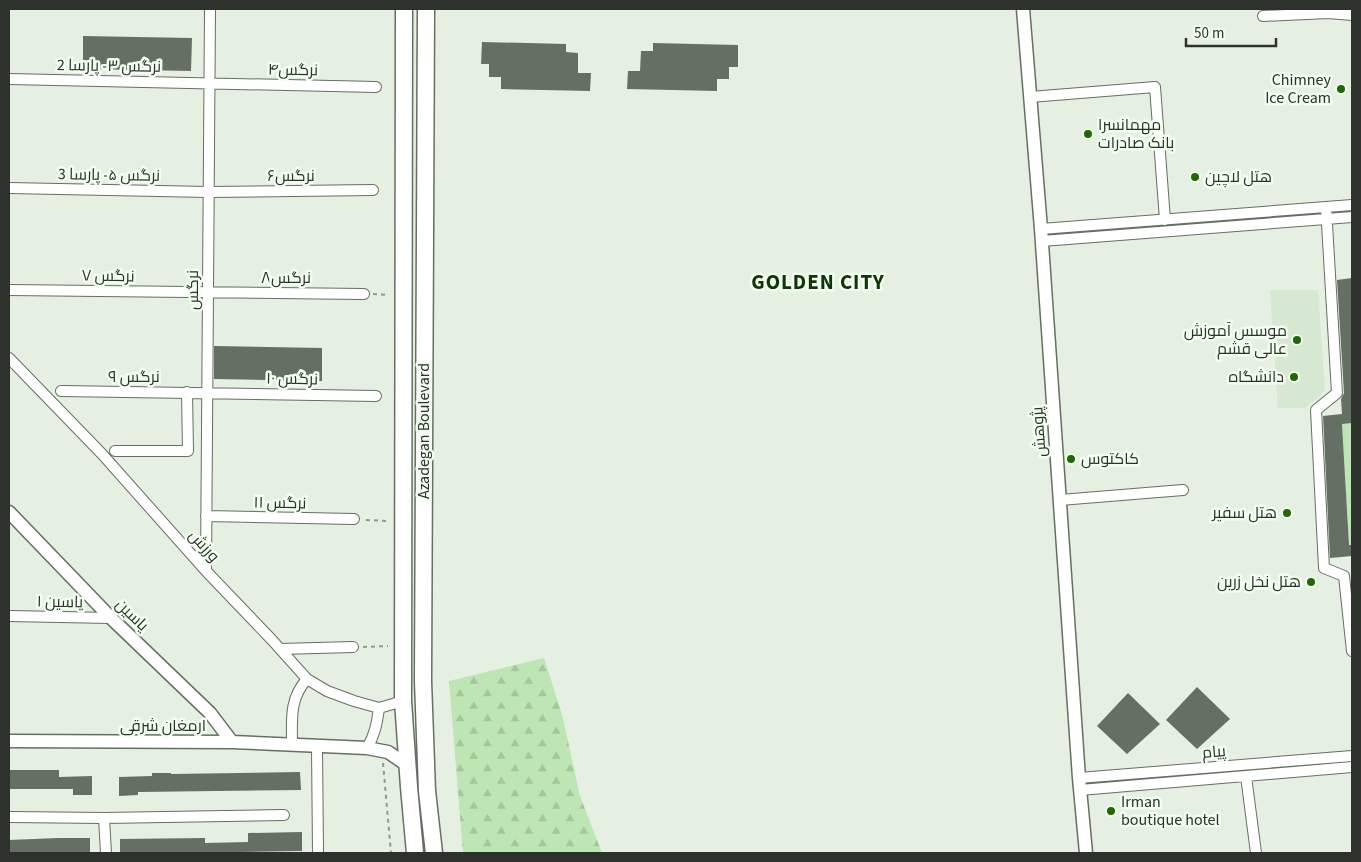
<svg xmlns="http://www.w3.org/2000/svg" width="1361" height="862" viewBox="0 0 1361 862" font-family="'Source Sans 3',Cairo,sans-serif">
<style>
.built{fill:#d6e7d2}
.green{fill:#bde6b4}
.forest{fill:url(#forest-firs)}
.building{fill:#656f63}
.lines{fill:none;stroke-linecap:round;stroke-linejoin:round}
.minor-casing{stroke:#656f62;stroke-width:12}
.tertiary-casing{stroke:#656f62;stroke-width:15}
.primary-casing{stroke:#656f62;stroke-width:19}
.path{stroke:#91998f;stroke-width:2;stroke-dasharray:4 4;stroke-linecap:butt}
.minor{stroke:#fff;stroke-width:10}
.tertiary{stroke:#fff;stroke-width:12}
.primary{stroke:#fff;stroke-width:16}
.poi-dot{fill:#1f6803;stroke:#f2feef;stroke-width:2}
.labels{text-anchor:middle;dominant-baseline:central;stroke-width:5;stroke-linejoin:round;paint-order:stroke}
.street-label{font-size:16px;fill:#2d322c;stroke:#f2feef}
.poi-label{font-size:16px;fill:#2d322c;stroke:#f2feef;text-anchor:end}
.district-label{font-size:21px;font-weight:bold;letter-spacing:1px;fill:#113408;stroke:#f2feef}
</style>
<defs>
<pattern id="forest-firs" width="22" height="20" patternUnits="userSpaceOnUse" patternTransform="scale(1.25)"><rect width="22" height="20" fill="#bde6b4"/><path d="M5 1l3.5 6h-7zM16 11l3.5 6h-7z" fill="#a3c69b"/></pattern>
</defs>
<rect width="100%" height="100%" fill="#e5f0e2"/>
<path class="built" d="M1270,290h48l7,101 -20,17h-27z"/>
<path class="green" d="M1352,423v122h-3l-7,-121z"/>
<path class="forest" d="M544,658l19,60 17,78 22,57h-139l-14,-172z"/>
<path class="building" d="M83,36l109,2 -1,33 -108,-2z
M482,42l84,2v8l12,1v20h13l-1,18 -89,-2v-12h-12v-13h-8z
M653,43l85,2v22h-9v12h-12v12l-90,-2 1,-18h12l1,-20h12z
M1352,278v145l-10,1 7,121h3v11l-22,2 -7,-142 19,-2 -1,-15 3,-6 -7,-113z
M214,346l108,2v33l-108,-2z
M1197,687l33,32 -33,30 -31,-29z
M1128,693l32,31 -33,30 -30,-28z
M9,770h50v7l33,-1v19h-19v-6h-64z
M300,772l1,18 -163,2v3l-19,1v-19l33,-1v-3h19v1z
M302,832v19l-65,1v1h-117v-14l85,-1v5l43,-1v-9z
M58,838h32v15h-81v-13z"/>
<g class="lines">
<g class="minor-casing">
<path id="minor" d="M1263,16l65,-3 24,2
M9,79l367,8
M1030,97l125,-10 10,133
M9,188l199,4 165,-2
M1326,207l11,186 -21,17 8,158 20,8 8,75
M1041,229l311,-24
M1042,241l310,-24
M9,290l355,4
M9,358l93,96 104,117 66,69 35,39 20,12 27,10 25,7 24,-7
M61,391l315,5
M115,451h73l-1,-59
M1060,500l123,-10
M206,516l148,3
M206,571l4,-562
M9,616l102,2
M280,649l73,-2
M292,745c0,-25 -3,-46 15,-66
M317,746l1,107
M367,748c8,-13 10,-25 12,-40
M1246,776l10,77
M1079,778l273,-22
M1080,790l272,-23
M9,817l95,1 180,-3
M104,818l2,35"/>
</g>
<g class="tertiary-casing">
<path id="tertiary" d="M1023,9l18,220 38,549 7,75
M9,512l102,106 99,95 22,29
M9,741l223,1 135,6 21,4 19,13"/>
</g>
<g class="primary-casing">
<path id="primary" d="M404,9l-1,692 6,86 6,66
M426,9l-3,672 4,110 7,62"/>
</g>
<path class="path" d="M373,294l16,1
M366,520l22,1
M363,647l25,-1
M383,763l8,90"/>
<use href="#minor" class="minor"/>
<use href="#tertiary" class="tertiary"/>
<use href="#primary" class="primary"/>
</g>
<g class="poi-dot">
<circle cx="1341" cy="89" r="5"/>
<circle cx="1088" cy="134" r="5"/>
<circle cx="1195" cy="177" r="5"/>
<circle cx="1297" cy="340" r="5"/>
<circle cx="1294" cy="377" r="5"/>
<circle cx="1071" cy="459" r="5"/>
<circle cx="1287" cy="513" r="5"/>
<circle cx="1311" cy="582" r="5"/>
<circle cx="1111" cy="811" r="5"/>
</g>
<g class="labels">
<g class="street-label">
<text transform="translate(109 66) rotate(1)">نرگس ۳- پارسا 2</text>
<text transform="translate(293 70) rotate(1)">نرگس۴</text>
<text transform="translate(109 175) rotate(1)">نرگس ۵- پارسا 3</text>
<text x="291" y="176">نرگس۶</text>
<text transform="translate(108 276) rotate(1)">نرگس ۷</text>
<text x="286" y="278">نرگس۸</text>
<text transform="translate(193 290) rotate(-90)">نرگس</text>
<text x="134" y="377">نرگس ۹</text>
<text transform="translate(292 379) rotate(1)">نرگس ۱۰</text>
<text transform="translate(424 431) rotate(-90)">Azadegan Boulevard</text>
<text transform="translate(1039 432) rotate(-94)">پژوهش</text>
<text transform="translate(280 503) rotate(1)">نرگس ۱۱</text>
<text transform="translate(204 546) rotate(48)">ورزش</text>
<text transform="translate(60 602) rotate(1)">یاسین ۱</text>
<text transform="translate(132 615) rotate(44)">یاسین</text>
<text x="163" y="726">ارمغان شرقی</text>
<text transform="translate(1214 752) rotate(-5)">پیام</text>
</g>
<g class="poi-label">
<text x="1331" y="80">Chimney<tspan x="1331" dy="18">Ice Cream</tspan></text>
<text x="1098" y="125" text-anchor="start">مهمانسرا<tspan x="1098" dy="18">بانک صادرات</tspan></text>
<text x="1205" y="177" text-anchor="start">هتل لاچین</text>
<text x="1287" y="331">موسس آموزش<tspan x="1287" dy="18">عالی قشم</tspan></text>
<text x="1284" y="377">دانشگاه</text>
<text x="1081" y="459" text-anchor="start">کاکتوس</text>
<text x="1277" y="513">هتل سفیر</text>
<text x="1301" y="582">هتل نخل زرین</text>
<text x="1121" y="802" text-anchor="start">Irman<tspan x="1121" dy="18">boutique hotel</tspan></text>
</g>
<g class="district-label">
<text x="818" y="282">GOLDEN CITY</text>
</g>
</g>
<rect width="1361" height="862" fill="none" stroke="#2d322c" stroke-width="20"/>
<path d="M1186 38v8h90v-8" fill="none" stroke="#2d322c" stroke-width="2.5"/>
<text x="1194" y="38" font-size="15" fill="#2d322c" stroke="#f2feef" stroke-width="4" paint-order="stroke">50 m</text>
</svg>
